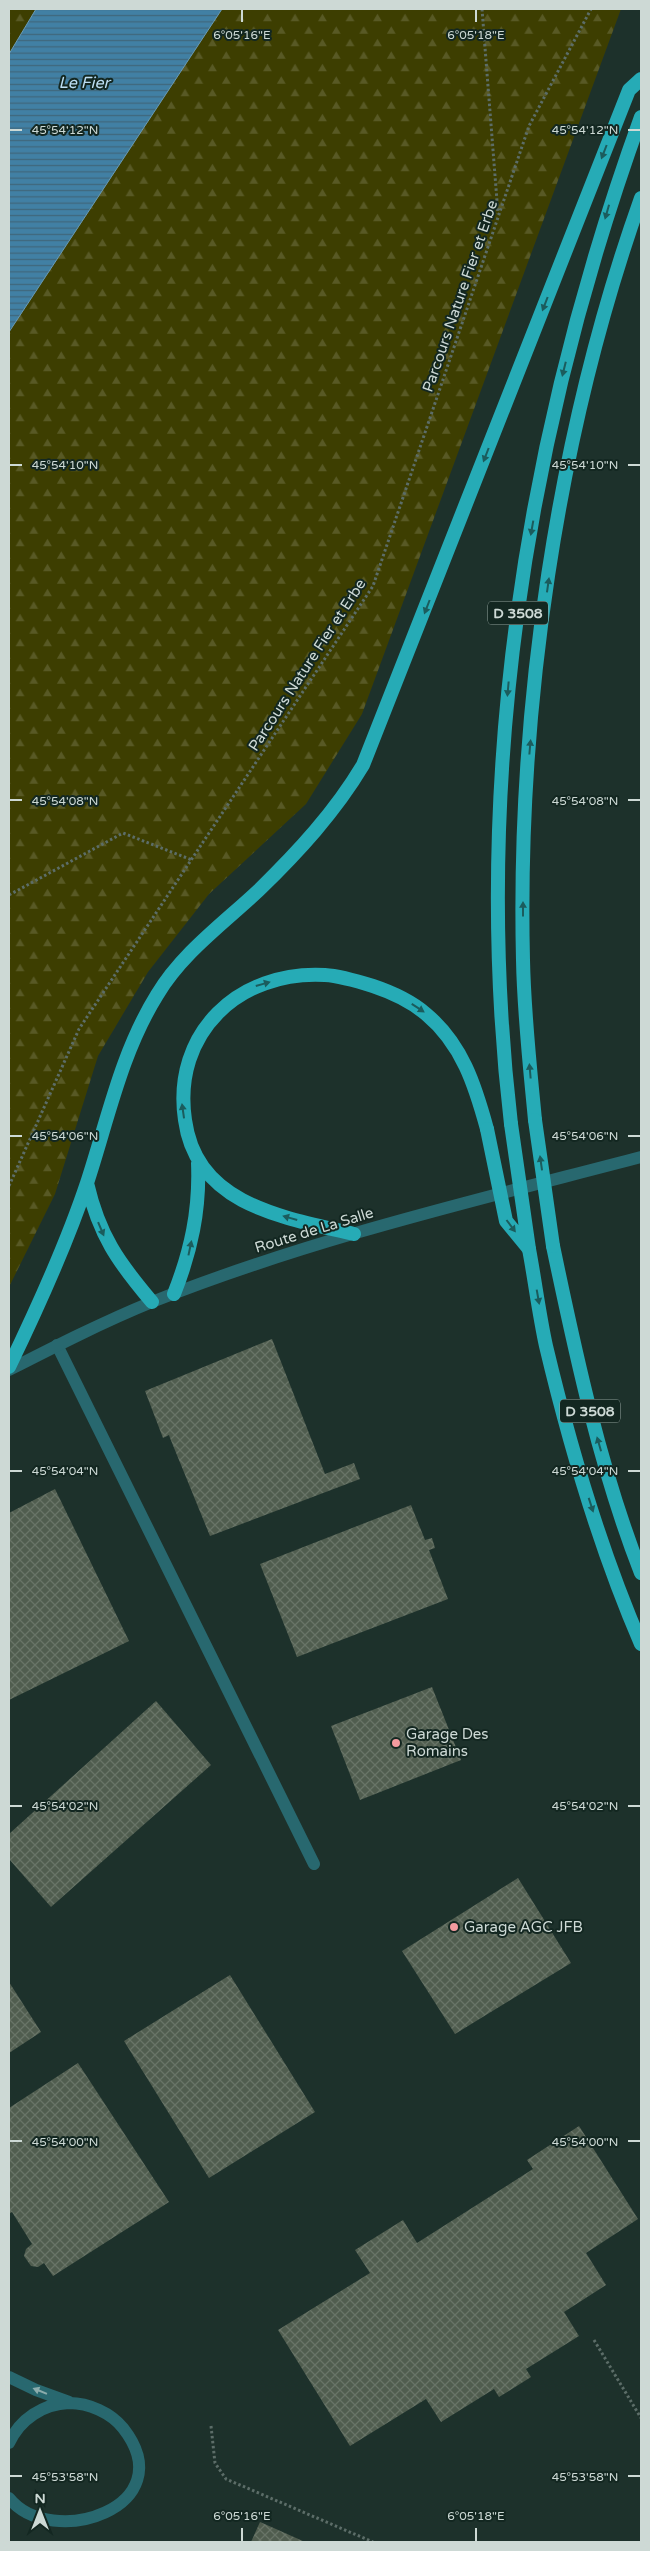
<svg xmlns="http://www.w3.org/2000/svg" width="650" height="2551" viewBox="0 0 650 2551" font-family="'Varela Round',sans-serif">
<style>
.forest{fill:url(#forest-firs)}
.water{fill:url(#water-rules);stroke:#6b9bb3}
.building{fill:url(#building-cross-hatch)}
.lines{fill:none;stroke-linecap:round;stroke-linejoin:round}
.path{stroke:#5c6d68;stroke-width:3;stroke-dasharray:2.5 2.5;stroke-linecap:butt}
.service{stroke:#28686f;stroke-width:12}
.minor{stroke:#28686f;stroke-width:12}
.tertiary{stroke:#28686f;stroke-width:12}
.trunk{stroke:#26abb6;stroke-width:14}
.trunk-bridge{stroke:#26abb6;stroke-width:14}
.oneway{fill:#1b5c5d}
.oneway2{fill:#8bacac}
.ticks{fill:none;stroke:#cdd9d5;stroke-width:2}
.poi-dot{fill:#f49b9f;stroke:#132721;stroke-width:2}
.labels{text-anchor:middle;dominant-baseline:central;stroke-width:4;stroke-linejoin:round;paint-order:stroke}
.shield{fill:#132721;stroke:#95a49f;stroke-width:1}
.shield-label{font-size:14px;font-weight:bold;fill:#cdd9d5}
.street-label{font-size:15px;fill:#cdd9d5;stroke:#132721}
.poi-label{font-size:15px;fill:#cdd9d5;stroke:#132721;text-anchor:start}
.water-label{font-size:16px;font-style:italic;fill:#bcdef3;stroke:#132721}
.ticks-label{font-size:12px;text-anchor:middle;fill:#cdd9d5;stroke:#132721;stroke-width:4;stroke-linejoin:round;paint-order:stroke}
</style>
<defs>
<pattern id="forest-firs" width="22" height="20" patternUnits="userSpaceOnUse" patternTransform="scale(1.25)"><rect width="22" height="20" fill="#3d3e01"/><path d="M5 1l3.5 6h-7zM16 11l3.5 6h-7z" fill="#585925"/></pattern>
<pattern id="water-rules" width="6" height="5" patternUnits="userSpaceOnUse" patternTransform="scale(1.25)"><rect width="6" height="5" fill="#4180a4"/><path d="M0 2.5h6" fill="none" stroke="#40677c"/></pattern>
<pattern id="building-cross-hatch" width="8" height="8" patternUnits="userSpaceOnUse" patternTransform="scale(1.25)"><rect width="8" height="8" fill="#505d4f"/><path d="M0 0l8 8M0 8l8-8" fill="none" stroke="#687467"/></pattern>
</defs>
<rect width="100%" height="100%" fill="#1d312b"/>
<path class="forest" d="M9,9h27l-27,45z
M222,9h399l-259,705 -56,90 -97,90 -61,78 -50,84 -43,138 -46,93v-955z"/>
<path class="water" d="M36,9h186l-213,323v-278z"/>
<path class="building" d="M272,1339l53,135 29,-11 6,16 -150,57 -40,-98 -1,-3 -6,3 -18,-47z
M55,1489l74,152 -120,59v-187z
M411,1505l14,35 7,-2 3,10 -6,2 19,49 -151,58 -37,-93z
M432,1687l29,73 -101,40 -29,-74z
M156,1701l55,64 -160,142 -42,-48v-25z
M518,1878l53,85 -116,71 -53,-83z
M230,1975l85,137 -106,66 -85,-137z
M9,1982l32,50 -32,21z
M78,2063l91,139 -116,74 -9,-13 -6,4 -7,-1 -7,-10 2,-7 6,-5 -20,-32 -3,2v-106z
M579,2126l59,93 -52,34 20,32 -42,27 15,24 -53,33 5,8 -32,20 -5,-8 -53,33 -15,-23 -76,47 -72,-116 92,-57 -15,-23 48,-30 14,23 116,-74 -6,-9z
M260,2522l16,7 29,13h-54z"/>
<g class="lines">
<path class="path" d="M482,9l16,205
M9,895l114,-62 69,27
M9,1186l70,-157 294,-443 156,-460 62,-117
M594,2340l47,78
M211,2426l4,37 11,16 147,63"/>
<path class="service" d="M57,1345l257,519"/>
<path class="minor" d="M9,2377l27,13 33,12
M9,2443c11,-24 34,-39 60,-40 20,0 42,10 54,25 62,79 -72,123 -114,70"/>
<path class="tertiary" d="M9,1370c47,-24 94,-48 143,-68 158,-63 325,-102 489,-145"/>
<path class="trunk" d="M535,1120c-5,-53 -11,-106 -12,-160 -6,-249 34,-526 118,-762
M511,1124c-40,-340 14,-686 130,-1007
M87,1183c12,52 31,79 65,119
M354,1234c-38,-9 -78,-16 -112,-34 -33,-18 -52,-43 -57,-80 -13,-87 54,-150 140,-145 16,1 32,6 48,11 18,6 38,15 53,28 36,30 49,71 61,115
M553,1246c23,110 47,222 88,327
M529,1249c6,32 10,65 17,97 24,101 54,203 95,298
M174,1294c17,-43 26,-84 24,-131
M9,1367c29,-60 57,-121 78,-184 21,-64 34,-130 70,-188 25,-42 67,-72 102,-105 39,-38 76,-78 104,-125l266,-675 12,-11"/>
<path class="trunk-bridge" d="M535,1120l18,126
M511,1124l18,125
M487,1129l19,92 23,28"/>
</g>
<defs><path id="oneway-solid" d="M-6-.8H1V-3.2L6.5 0L1 3.2V.8H-6Z" transform="scale(1.25)"/></defs>
<g class="oneway">
<use href="#oneway-solid" transform="translate(604 152) rotate(111)"/>
<use href="#oneway-solid" transform="translate(607 212) rotate(106)"/>
<use href="#oneway-solid" transform="translate(545 304) rotate(111)"/>
<use href="#oneway-solid" transform="translate(564 369) rotate(104)"/>
<use href="#oneway-solid" transform="translate(486 455) rotate(111)"/>
<use href="#oneway-solid" transform="translate(532 528) rotate(100)"/>
<use href="#oneway-solid" transform="translate(548 585) rotate(-82)"/>
<use href="#oneway-solid" transform="translate(427 607) rotate(111)"/>
<use href="#oneway-solid" transform="translate(508 689) rotate(95)"/>
<use href="#oneway-solid" transform="translate(530 747) rotate(-85)"/>
<use href="#oneway-solid" transform="translate(523 909) rotate(-90)"/>
<use href="#oneway-solid" transform="translate(263 984) rotate(-16)"/>
<use href="#oneway-solid" transform="translate(418 1008) rotate(33)"/>
<use href="#oneway-solid" transform="translate(530 1071) rotate(-95)"/>
<use href="#oneway-solid" transform="translate(183 1111) rotate(-98)"/>
<use href="#oneway-solid" transform="translate(541 1163) rotate(-98)"/>
<use href="#oneway-solid" transform="translate(290 1218) rotate(-164)"/>
<use href="#oneway-solid" transform="translate(511 1226) rotate(53)"/>
<use href="#oneway-solid" transform="translate(101 1229) rotate(67)"/>
<use href="#oneway-solid" transform="translate(190 1248) rotate(-78)"/>
<use href="#oneway-solid" transform="translate(538 1297) rotate(80)"/>
<use href="#oneway-solid" transform="translate(599 1444) rotate(-106)"/>
<use href="#oneway-solid" transform="translate(591 1505) rotate(72)"/>
</g>
<use class="oneway2" href="#oneway-solid" transform="translate(40 2391) rotate(-158)"/>
<path class="ticks" d="M242,10v12M476,10v12M10,130h12M628,130h12M10,465h12M628,465h12M10,800h12M628,800h12M10,1136h12M628,1136h12M10,1471h12M628,1471h12M10,1806h12M628,1806h12M10,2141h12M628,2141h12M10,2476h12M628,2476h12M242,2528v13M476,2528v13"/>
<g class="poi-dot">
<circle cx="396" cy="1743" r="5"/>
<circle cx="454" cy="1927" r="5"/>
</g>
<g class="labels">
<g class="shield">
<rect x="488" y="601.5" width="60" height="23" rx="4"/>
<rect x="560" y="1399.5" width="60" height="23" rx="4"/>
</g>
<g class="shield-label">
<text x="518" y="613">D 3508</text>
<text x="590" y="1411">D 3508</text>
</g>
<g class="street-label">
<text transform="translate(460 296) rotate(-71)">Parcours Nature Fier et Erbe</text>
<text transform="translate(307 665) rotate(-57)">Parcours Nature Fier et Erbe</text>
<text transform="translate(314 1230) rotate(-17)">Route de La Salle</text>
</g>
<g class="poi-label">
<text x="406" y="1734">Garage Des<tspan x="406" dy="17">Romains</tspan></text>
<text x="464" y="1927">Garage AGC JFB</text>
</g>
<g class="water-label">
<text x="84" y="83">Le Fier</text>
</g>
</g>
<g class="ticks-label">
<text x="242" y="39">6°05'16"E</text>
<text x="476" y="39">6°05'18"E</text>
<text x="65" y="134">45°54'12"N</text>
<text x="585" y="134">45°54'12"N</text>
<text x="65" y="469">45°54'10"N</text>
<text x="585" y="469">45°54'10"N</text>
<text x="65" y="805">45°54'08"N</text>
<text x="585" y="805">45°54'08"N</text>
<text x="65" y="1140">45°54'06"N</text>
<text x="585" y="1140">45°54'06"N</text>
<text x="65" y="1475">45°54'04"N</text>
<text x="585" y="1475">45°54'04"N</text>
<text x="65" y="1810">45°54'02"N</text>
<text x="585" y="1810">45°54'02"N</text>
<text x="65" y="2146">45°54'00"N</text>
<text x="585" y="2146">45°54'00"N</text>
<text x="65" y="2481">45°53'58"N</text>
<text x="585" y="2481">45°53'58"N</text>
<text x="242" y="2520">6°05'16"E</text>
<text x="476" y="2520">6°05'18"E</text>
</g>
<rect width="650" height="2551" fill="none" stroke="#cdd9d5" stroke-width="20"/>
<g transform="translate(40 2511)" stroke="#132721" stroke-width="4" paint-order="stroke">
<path d="M0-4L9 19L0 12L-9 19Z" fill="#cdd9d5"/>
<text y="-8" font-size="14" font-weight="bold" text-anchor="middle" fill="#cdd9d5">N</text>
</g>
</svg>
